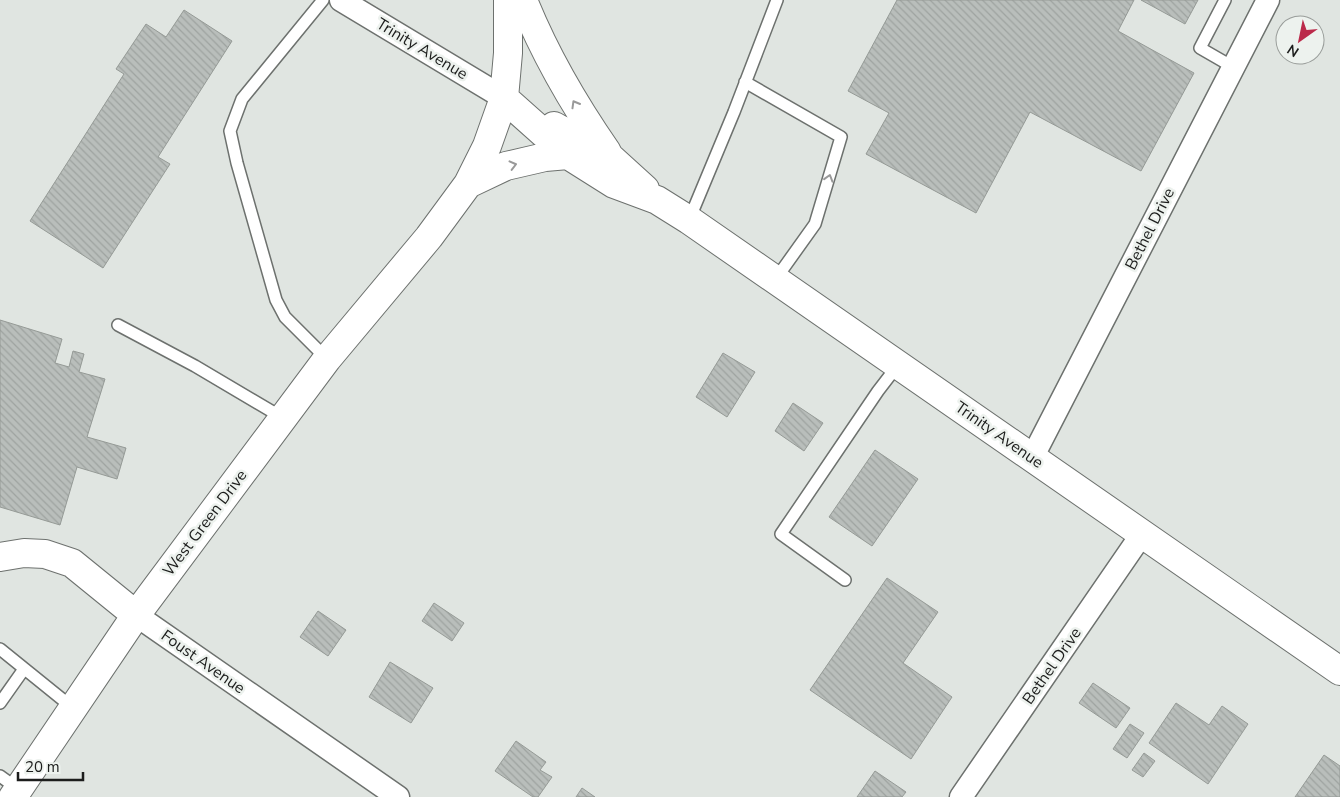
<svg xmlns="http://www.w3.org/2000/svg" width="1340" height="797" viewBox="0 0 1340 797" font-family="'Nunito Sans',sans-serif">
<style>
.building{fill:url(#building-back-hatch);stroke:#959a96}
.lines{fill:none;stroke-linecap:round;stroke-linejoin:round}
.lane-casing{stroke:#6d716e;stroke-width:14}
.street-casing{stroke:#6d716e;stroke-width:25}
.secondary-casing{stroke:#6d716e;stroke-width:30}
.lane{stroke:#fff;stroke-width:11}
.street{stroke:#fff;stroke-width:22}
.secondary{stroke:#fff;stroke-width:28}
.oneway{stroke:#999}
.labels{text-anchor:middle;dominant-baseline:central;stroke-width:5;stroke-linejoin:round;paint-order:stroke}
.street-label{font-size:16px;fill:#1c1d1c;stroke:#edf2ee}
</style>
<defs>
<pattern id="building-back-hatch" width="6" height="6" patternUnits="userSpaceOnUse" patternTransform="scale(1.25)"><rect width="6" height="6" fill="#b9bebb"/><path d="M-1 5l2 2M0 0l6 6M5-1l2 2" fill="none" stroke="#9ea3a0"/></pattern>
</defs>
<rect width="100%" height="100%" fill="#e0e5e1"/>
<path class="building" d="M897,0h237l-16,31 76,42 -53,98 -111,-59 -54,101 -110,-59 23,-41 -41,-22z
M1141,0h57l-13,24z
M184,10l48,31 -74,116 12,7 -67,104 -73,-47 94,-147 -8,-5 30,-45 20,13z
M0,320l62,19 -7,24 14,4 4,-16 11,3 -5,18 26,7 -18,58 39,11 -9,31 -40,-12 -17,58 -60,-18z
M723,353l32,19 -28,45 -31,-20z
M793,403l30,20 -19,28 -29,-20z
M875,450l43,29 -46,67 -43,-29z
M887,578l51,34 -35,51 49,34 -41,62 -101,-69z
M434,603l30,20 -12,18 -30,-20z
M318,611l28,19 -18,26 -28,-19z
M390,662l43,26 -22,35 -42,-26z
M1093,683l37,25 -14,20 -37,-25z
M1176,703l33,22 13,-19 26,18 -40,60 -59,-41z
M1130,724l14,9 -17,25 -14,-9z
M516,741l30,21 -6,8 12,7 -14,20h-5l-38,-26z
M1144,753l11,8 -12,16 -11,-7z
M1324,755l16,11v31h-45z
M875,771l31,21 -4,5h-45z
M582,788l13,9h-19z"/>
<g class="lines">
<g class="lane-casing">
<path id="lane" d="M323,0l-81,99 -12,32 7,32 39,137 9,17 42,42
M1225,0l-25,48 33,19
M745,82l96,55 -26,87 -40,56
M689,220l45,-108 43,-112
M118,325l77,41 88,52
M845,580l-64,-46 97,-143 20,-26
M0,649l73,59
M0,703l24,-34
M0,776l18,13"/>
</g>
<g class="street-casing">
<path id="street" d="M341,0l163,98
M1032,458l236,-458
M136,615l262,182
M961,797l181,-263"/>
</g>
<g class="secondary-casing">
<path id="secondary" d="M523,0c22,55 50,103 84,152
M504,98l64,57 46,29 43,16 32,20 651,451
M554,126l58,33 33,30
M468,184l38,-18 39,-9 23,-2
M0,557l24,-4 21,1 27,9 64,52
M13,797l123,-182 191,-256 102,-122 39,-53 19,-38 17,-48 4,-45v-53"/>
</g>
<use href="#lane" class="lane"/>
<use href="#street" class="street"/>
<use href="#secondary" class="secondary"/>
</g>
<defs><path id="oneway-chevron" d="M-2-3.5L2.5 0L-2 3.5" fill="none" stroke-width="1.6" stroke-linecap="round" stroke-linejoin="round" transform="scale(1.25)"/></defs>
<g class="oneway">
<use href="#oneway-chevron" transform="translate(575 104) rotate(-120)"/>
<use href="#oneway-chevron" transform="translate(513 165) rotate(-14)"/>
<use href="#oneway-chevron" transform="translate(829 178) rotate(-73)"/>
</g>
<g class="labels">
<g class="street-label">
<text transform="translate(422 49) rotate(31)">Trinity Avenue</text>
<text transform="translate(1150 229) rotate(-63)">Bethel Drive</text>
<text transform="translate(999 435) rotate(35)">Trinity Avenue</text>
<text transform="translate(205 523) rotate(-53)">West Green Drive</text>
<text transform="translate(203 662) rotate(35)">Foust Avenue</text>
<text transform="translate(1052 666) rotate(-55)">Bethel Drive</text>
</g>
</g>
<g transform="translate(1300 40) rotate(213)"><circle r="24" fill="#edf2ee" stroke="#999d9a"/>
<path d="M0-4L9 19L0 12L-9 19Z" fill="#bb2a4a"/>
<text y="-8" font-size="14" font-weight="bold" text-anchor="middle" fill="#1c1d1c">N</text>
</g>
<path d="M18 772v8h65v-8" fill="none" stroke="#1c1d1c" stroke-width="2.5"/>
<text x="25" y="772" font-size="15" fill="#1c1d1c" stroke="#edf2ee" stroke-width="4" paint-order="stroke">20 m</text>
</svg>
